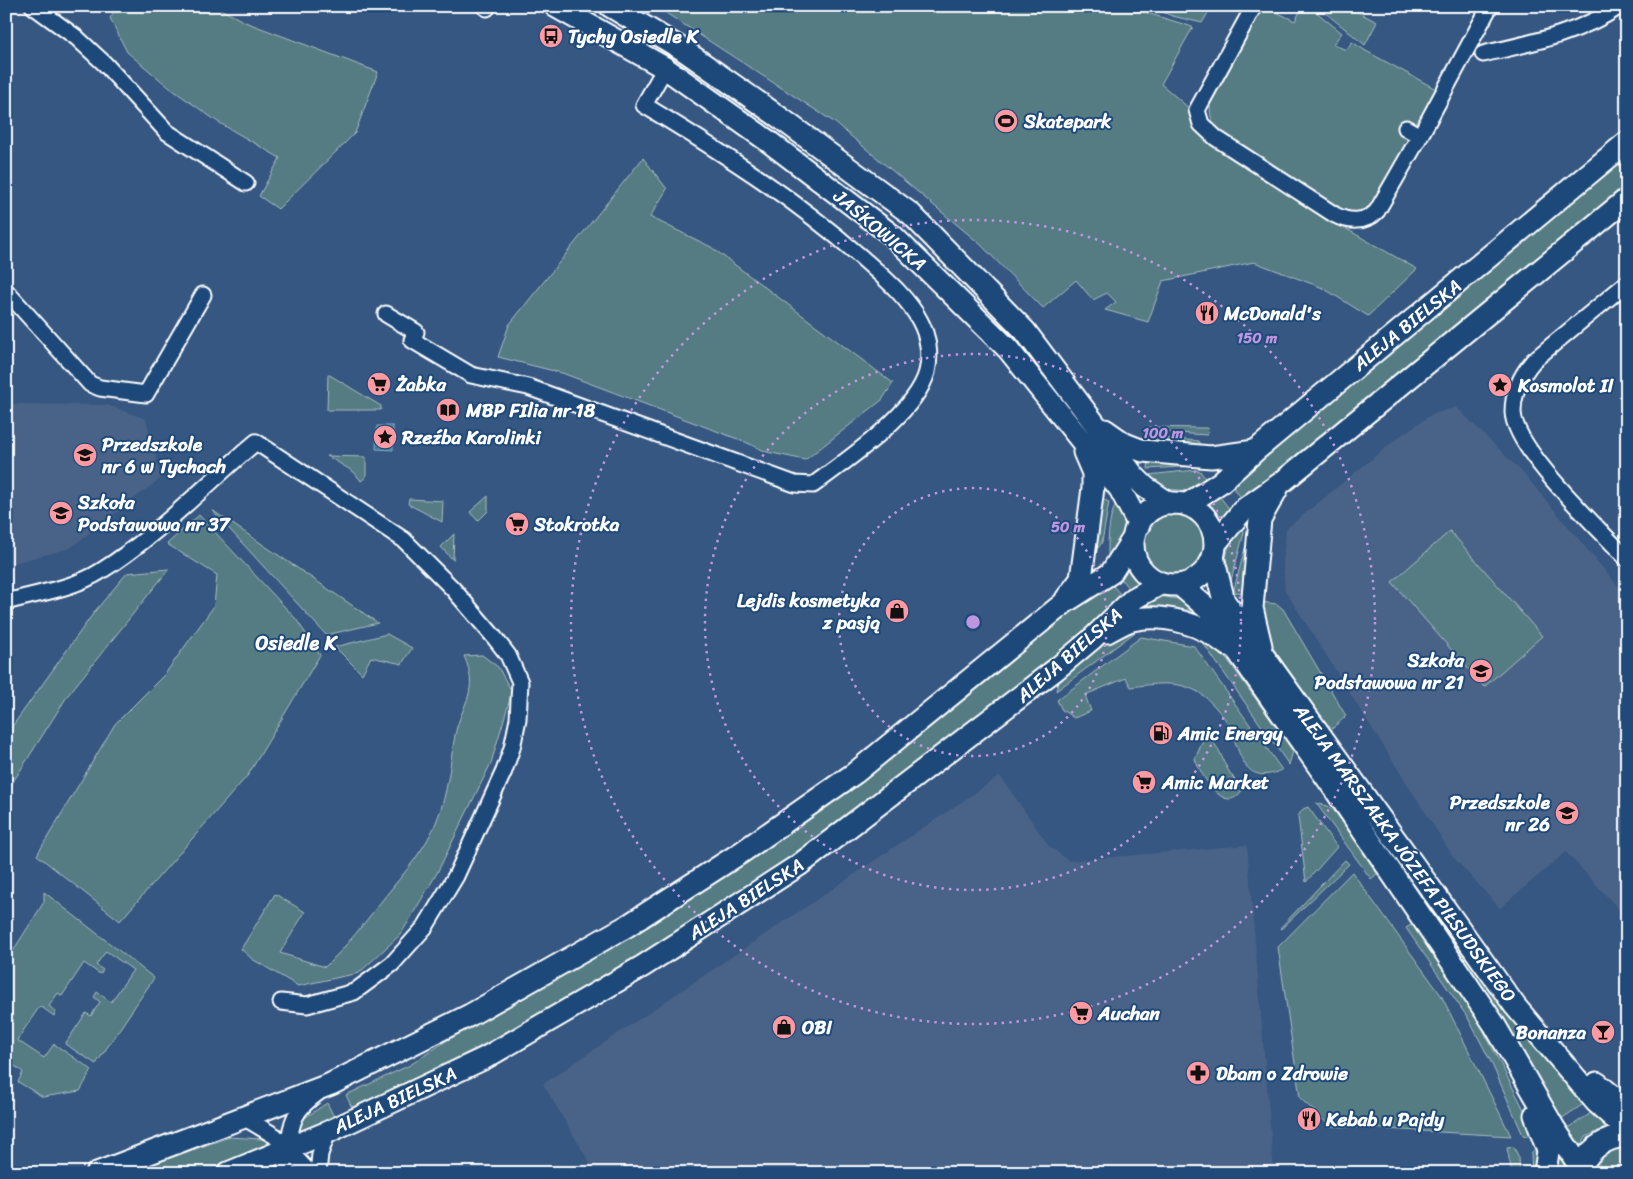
<svg xmlns="http://www.w3.org/2000/svg" width="1633" height="1179" viewBox="0 0 1633 1179" font-family="Sriracha,sans-serif">
<style>
.built{fill:#4a6388}
.green{fill:#557c83;stroke:#aabec1}
.water{fill:#40789c;stroke:#8caec4}
.lines{fill:none;stroke-linecap:round;stroke-linejoin:round}
.street-casing{stroke:#fff;stroke-width:19}
.secondary-casing{stroke:#fff;stroke-width:25}
.street{stroke:#1f4a7a;stroke-width:15}
.secondary{stroke:#1f4a7a;stroke-width:21}
.ring{fill:none;stroke:#bd96df;stroke-width:2.5;stroke-dasharray:2.5 5}
.labels{text-anchor:middle;dominant-baseline:central;stroke-width:4;stroke-linejoin:round;paint-order:stroke}
.poi-label{font-size:19px;font-weight:bold;fill:#fff;stroke:#1f4a7a;text-anchor:start}
.street-label{font-size:19px;fill:#fff;stroke:#1f4a7a}
.neighbourhood-label{font-size:20px;font-weight:bold;fill:#fff;stroke:#1f4a7a}
.centre{fill:#bd96df;stroke:#1f4a7a;stroke-width:2.5}
.ring-label{font-size:15px;text-anchor:middle;font-weight:bold;fill:#bd96df;stroke:#1f4a7a;stroke-width:4;stroke-linejoin:round;paint-order:stroke}
</style>
<rect width="100%" height="100%" fill="#365781"/>
<filter id="ink" filterUnits="userSpaceOnUse"><feTurbulence type="fractalNoise" baseFrequency=".02" numOctaves="2"/><feDisplacementMap in="SourceGraphic" scale="10" xChannelSelector="R" yChannelSelector="G"/><feConvolveMatrix kernelMatrix="1 2 1 2 8 2 1 2 1" color-interpolation-filters="sRGB"/></filter>
<g filter="url(#ink)">
<path class="built" d="M6,404l101,1 39,14 15,59 -91,70 -64,17z
M1456,407l68,67 103,123v321l-61,-66 -66,56 -46,-50 -169,-268 -2,-27 3,-34 114,-93 31,-21z
M1000,776l49,70 20,15 178,-16 27,328h-678l-53,-89z"/>
<path class="green" d="M118,6h97l30,16 133,50 -23,61 -77,76 -19,-13 21,-38 -62,-36 -48,-34 -43,-36 -17,-34z
M655,6h483l9,7 46,14 -32,57 29,25 11,26 133,87 83,47 -49,47 -45,-28 -69,-26 -91,19 -15,41 -43,-12 11,-8 -9,-9 -14,7 -17,-20 -33,28 -63,-64 -146,-122z
M1149,6h63l-10,17 -30,-7z
M1264,6l31,15 8,-15h6l33,27 -9,11 13,6 6,-8 14,9 70,38 -57,111c-13,11 -20,17 -38,11l-119,-75c-9,-10 -12,-17 -12,-31z
M1317,6h29l31,16 -12,23z
M1627,155v30l-384,315 -14,-18z
M643,158l24,31 -17,28 61,30 182,136 -11,17 -77,60 -38,-8 -24,-11 -181,-68 -64,-16 11,-32z
M328,374l53,32v4h-54z
M1147,427l53,1h8l-1,7 -61,-4z
M1153,437l45,4 2,3 -1,7 -49,-5 1,-7z
M327,456l39,1v20l-5,4 -7,-9z
M1149,458l46,8 -47,3z
M1196,470l4,1 9,13 -17,7 -30,-2 -14,-14z
M1217,493l14,18 -7,10 -17,-21z
M488,496v15l-10,10 -8,-9z
M1099,498l10,4 -7,40 -3,5 -6,3z
M409,499l34,2 -1,21 -34,-18z
M1117,502c14,22 6,41 -9,60 0,-18 -1,-43 9,-60z
M212,510l166,113 -52,12z
M1143 544a32 32 0 1 1 64 0a32 32 0 1 1-64 0Z
M199,515l97,104 24,36 -72,120 -128,146 -83,-66 78,-131 50,-50 49,-68 3,-31 -50,-31z
M1243,525l1,8 -15,55 -6,-18 8,-33z
M1250,530l-4,63 -12,-1v-3z
M1450,531l92,105 -58,51 -92,-105z
M454,534l-1,26 -12,-13z
M1126,566l16,20 -9,8 -16,-20z
M169,569l-101,126 -62,98v-58l89,-124 32,-38z
M1109,581l16,19 -215,170 -126,92 -122,81 -145,85 -164,82 -7,-15 64,-30 36,-24 204,-115 122,-81 126,-92z
M1159,596l20,3 16,12 -53,-6z
M1260,602l17,2 6,5 63,107 -15,14 -65,-92z
M1137,628l-3,5 -78,58 3,-12 47,-38z
M387,634l25,14 -10,16 -31,-7 -9,17 -27,-27z
M1141,637l53,9 88,124c-44,19 -41,-26 -57,-51 -6,-8 -19,-23 -27,-27 -21,-12 -44,-8 -67,-5l-5,-9 -41,17 6,16 -17,7 -12,-8 -5,-10z
M1212,638l81,113 -4,14 -89,-126z
M1246,652l342,449 -30,20 -72,-130z
M482,655l16,12 14,25 -21,71 -54,110 -36,61 -42,39 -61,13 -46,-27 -11,-10 34,-55 30,18 -25,41 45,14c22,-21 40,-45 59,-69 19,-24 42,-49 53,-78 11,-27 13,-57 18,-85 7,-33 25,-43 9,-79z
M1205,736c16,9 16,24 25,37 4,6 8,11 12,17 -17,28 -42,-17 -47,-31z
M1316,803l12,3 8,7 42,60 -7,6z
M1308,807l29,40 -31,35 -8,-66 5,-7z
M1345,860l4,4 -68,65 -1,-1z
M1352,872l89,123 70,141 -181,-10 -30,-28 -22,-151z
M44,892l110,86 -58,86 -31,-20 21,-31 5,3 9,-14 -6,-5 3,-5 14,10 22,-32 -27,-19 -10,14 7,5 -3,4 -16,-11 -22,33 -4,-3 -9,13 7,6 -2,4 -14,-10 -23,34 27,18 10,-14 38,26 -12,21 -37,6 -25,-15 5,-10 -17,-12v-98l38,-60z
M1414,923l58,85 65,127 -3,3 -11,-3 -32,-73 -23,-44 -62,-90z
M327,1103l8,16 -36,15 -4,-3 8,-12z
M1597,1109l13,16 -24,12 -9,13 -13,-19z
M229,1137l33,2 10,5 -72,29h-72z
M1555,1137l12,23 -1,13h-14z
M1540,1146l-3,27h-5l-1,-19z
M1627,1146v27h-34c7,-15 16,-25 34,-27z
M1514,1147l5,11 1,15h-8l-5,-25z"/>
<path class="water" d="M377,426h16v24l-17,-1z"/>
<g class="lines">
<g class="street-casing">
<path id="street" d="M33,6l44,32 28,26 62,68 79,51
M484,6l3,2
M1254,6l-57,104 4,14 15,14 119,77c13,7 31,8 42,-4l43,-75
M1483,54c48,-11 95,-20 137,-48
M1406,128l14,8 70,-130
M1627,283l-93,77c-12,14 -21,32 -21,52 1,38 87,117 114,147
M6,291l84,93 10,4 46,6 57,-99
M386,314l30,18 -4,8 59,35 57,12 267,97 18,1c34,-25 103,-72 114,-113 4,-17 1,-36 -7,-51 -13,-25 -39,-46 -59,-64 -67,-59 -141,-106 -217,-152l21,-37
M6,602c31,-9 67,-13 95,-31 56,-35 104,-86 155,-129l148,98 49,49 41,48 14,18 12,27 -2,37 -6,29 -8,23 -48,105 -31,51 -33,37 -38,28 -47,13 -26,-3
M245,1118l30,18 35,37
M286,1173c-1,-9 1,-16 2,-24 3,-28 6,-39 30,-56
M318,1173l2,-19 8,-22"/>
</g>
<g class="secondary-casing">
<path id="secondary" d="M555,6l110,62 103,73 125,95 115,113 112,140 19,36
M610,6l72,43 97,68 132,97 114,117 109,145 11,11 25,17
M1105,430l20,14 18,7 68,6 44,-6
M1133 544a41 41 0 1 1 82 0a41 41 0 1 1-82 0Z
M1186,505l35,-23 34,-31 372,-309
M1215,544l29,-35 37,-26 346,-284
M1213,557l11,44 291,405 81,96 31,28
M1180,585l28,24 128,182 158,233 60,104 27,40
M1066,599l15,-20 12,-91v-15l-9,-21
M1107,632c8,-4 17,-10 25,-12 33,-7 70,4 95,25
M1261,646l-9,-38 8,-89 17,-30
M1597,1083l30,25
M1535,1115l13,36 -3,22
M97,1173l234,-89 139,-69 157,-89 115,-74 113,-79 209,-170 47,-30 23,-36
M228,1173l100,-41 157,-74 158,-92 156,-101 256,-195 37,-31 41,-40 29,-16
M1579,1173c7,-22 25,-36 48,-37"/>
</g>
<use href="#street" class="street"/>
<use href="#secondary" class="secondary"/>
</g>
</g>
<g class="ring">
<circle cx="973" cy="622" r="134"/>
<circle cx="973" cy="622" r="268"/>
<circle cx="973" cy="622" r="402"/>
</g>
<defs>
<g id="bus-disc" transform="scale(1.25)"><circle r="9.5" fill="#ff9aa2" stroke="#1f4a7a"/><path d="M-5-6H5V4H4V6H2V4H-2V6H-4V4H-5ZM-3.5-4V0h7V-4ZM-3.5 1.2v1.5H-2V1.2ZM2 1.2v1.5H3.5V1.2Z" fill="#111"/></g>
<g id="stadium-disc" transform="scale(1.25)"><circle r="9.5" fill="#ff9aa2" stroke="#1f4a7a"/><path d="M0-5a6.5 5 0 1 0 0 10a6.5 5 0 1 0 0-10ZM-3.5-1.8h7v3.6h-7Z" fill="#111"/></g>
<g id="restaurant-disc" transform="scale(1.25)"><circle r="9.5" fill="#ff9aa2" stroke="#1f4a7a"/><path d="M-5-6h1v4h1v-4h1v4h1v-4h1v5L-1.5 .5V6h-2V.5L-5-1ZM5-6V6H3V1.5H1.5Q1.5-4 5-6Z" fill="#111"/></g>
<g id="supermarket-disc" transform="scale(1.25)"><circle r="9.5" fill="#ff9aa2" stroke="#1f4a7a"/><path d="M-6-5.5h2.5l.6 2H6L4.5 2H-2.5L-4.4-4H-6ZM-1.5 3.2a1.3 1.3 0 1 0 .1 0ZM3 3.2a1.3 1.3 0 1 0 .1 0Z" fill="#111"/></g>
<g id="sight-disc" transform="scale(1.25)"><circle r="9.5" fill="#ff9aa2" stroke="#1f4a7a"/><path d="M0-6L1.8-2.2L6-1.7L2.9 1.2L3.7 5.4L0 3.3L-3.7 5.4L-2.9 1.2L-6-1.7L-1.8-2.2Z" fill="#111"/></g>
<g id="library-disc" transform="scale(1.25)"><circle r="9.5" fill="#ff9aa2" stroke="#1f4a7a"/><path d="M-6-4Q-3-5.5-.7-3.5V5Q-3 3-6 4ZM6-4Q3-5.5 .7-3.5V5Q3 3 6 4Z" fill="#111"/></g>
<g id="school-disc" transform="scale(1.25)"><circle r="9.5" fill="#ff9aa2" stroke="#1f4a7a"/><path d="M0-5L7-2L0 1L-7-2ZM-4 1L0 2.5L4 1V4Q0 6-4 4Z" fill="#111"/></g>
<g id="shop-disc" transform="scale(1.25)"><circle r="9.5" fill="#ff9aa2" stroke="#1f4a7a"/><path d="M-5-2.5h2.3a2.7 3.5 0 0 1 5.4 0H5L5.5 6h-11ZM-1.5-2.5h3a1.5 2.3 0 0 0-3 0Z" fill="#111"/></g>
<g id="fuel-disc" transform="scale(1.25)"><circle r="9.5" fill="#ff9aa2" stroke="#1f4a7a"/><path d="M-5.5-6h7V0h2V4h1.3V-2.5L3-4.5l.8-.8L6-3V5H2.5V1h-1V6h-7ZM-4.2-4.7v3.2H.2V-4.7Z" fill="#111"/></g>
<g id="bar-disc" transform="scale(1.25)"><circle r="9.5" fill="#ff9aa2" stroke="#1f4a7a"/><path d="M-6-5H6L.8 .8V4.5H3.5V6h-7V4.5H-.8V.8Z" fill="#111"/></g>
<g id="pharmacy-disc" transform="scale(1.25)"><circle r="9.5" fill="#ff9aa2" stroke="#1f4a7a"/><path d="M-2-6h4v4h4v4h-4v4h-4v-4h-4v-4h4Z" fill="#111"/></g>
</defs>
<g fill-rule="evenodd">
<use href="#bus-disc" x="551" y="36"/>
<use href="#stadium-disc" x="1006" y="121"/>
<use href="#restaurant-disc" x="1207" y="313"/>
<use href="#supermarket-disc" x="379" y="384"/>
<use href="#sight-disc" x="1500" y="385"/>
<use href="#library-disc" x="448" y="410"/>
<use href="#sight-disc" x="385" y="437"/>
<use href="#school-disc" x="85" y="455"/>
<use href="#school-disc" x="61" y="513"/>
<use href="#supermarket-disc" x="517" y="524"/>
<use href="#shop-disc" x="897" y="611"/>
<use href="#school-disc" x="1481" y="671"/>
<use href="#fuel-disc" x="1161" y="733"/>
<use href="#supermarket-disc" x="1144" y="782"/>
<use href="#school-disc" x="1567" y="813"/>
<use href="#supermarket-disc" x="1081" y="1013"/>
<use href="#shop-disc" x="784" y="1027"/>
<use href="#bar-disc" x="1603" y="1032"/>
<use href="#pharmacy-disc" x="1198" y="1073"/>
<use href="#restaurant-disc" x="1309" y="1119"/>
</g>
<g class="labels">
<g class="poi-label">
<text x="568" y="36">Tychy Osiedle K</text>
<text x="1024" y="121">Skatepark</text>
<text x="1224" y="313">McDonald's</text>
<text x="396" y="384">Żabka</text>
<text x="1518" y="385">Kosmolot II</text>
<text x="466" y="410">MBP FIlia nr 18</text>
<text x="402" y="437">Rzeźba Karolinki</text>
<text x="102" y="444">Przedszkole<tspan x="102" dy="22">nr 6 w Tychach</tspan></text>
<text x="78" y="502">Szkoła<tspan x="78" dy="22">Podstawowa nr 37</tspan></text>
<text x="534" y="524">Stokrotka</text>
<text x="880" y="600" text-anchor="end">Lejdis kosmetyka<tspan x="880" dy="22">z pasją</tspan></text>
<text x="1464" y="660" text-anchor="end">Szkoła<tspan x="1464" dy="22">Podstawowa nr 21</tspan></text>
<text x="1178" y="733">Amic Energy</text>
<text x="1162" y="782">Amic Market</text>
<text x="1550" y="802" text-anchor="end">Przedszkole<tspan x="1550" dy="22">nr 26</tspan></text>
<text x="1098" y="1013">Auchan</text>
<text x="802" y="1027">OBI</text>
<text x="1586" y="1032" text-anchor="end">Bonanza</text>
<text x="1216" y="1073">Dbam o Zdrowie</text>
<text x="1326" y="1119">Kebab u Pajdy</text>
</g>
<g class="street-label">
<text transform="translate(880 230) rotate(40)">JAŚKOWICKA</text>
<text transform="translate(1407 325) rotate(-39)">ALEJA BIELSKA</text>
<text transform="translate(1069 655) rotate(-41)">ALEJA BIELSKA</text>
<text transform="translate(1405 853) rotate(54)">ALEJA MARSZAŁKA JÓZEFA PIŁSUDSKIEGO</text>
<text transform="translate(746 899) rotate(-33)">ALEJA BIELSKA</text>
<text transform="translate(395 1100) rotate(-25)">ALEJA BIELSKA</text>
</g>
<g class="neighbourhood-label">
<text x="296" y="643">Osiedle K</text>
</g>
</g>
<circle cx="973" cy="622" r="8" class="centre"/>
<g class="ring-label">
<text x="1257" y="343">150 m</text>
<text x="1163" y="438">100 m</text>
<text x="1068" y="532">50 m</text>
</g>
<rect width="1633" height="1179" fill="none" stroke="#1f4a7a" stroke-width="25"/>
<rect x="12" y="12" width="1608" height="1154" fill="none" stroke="#fff" stroke-width="2" filter="url(#ink)"/>
</svg>
